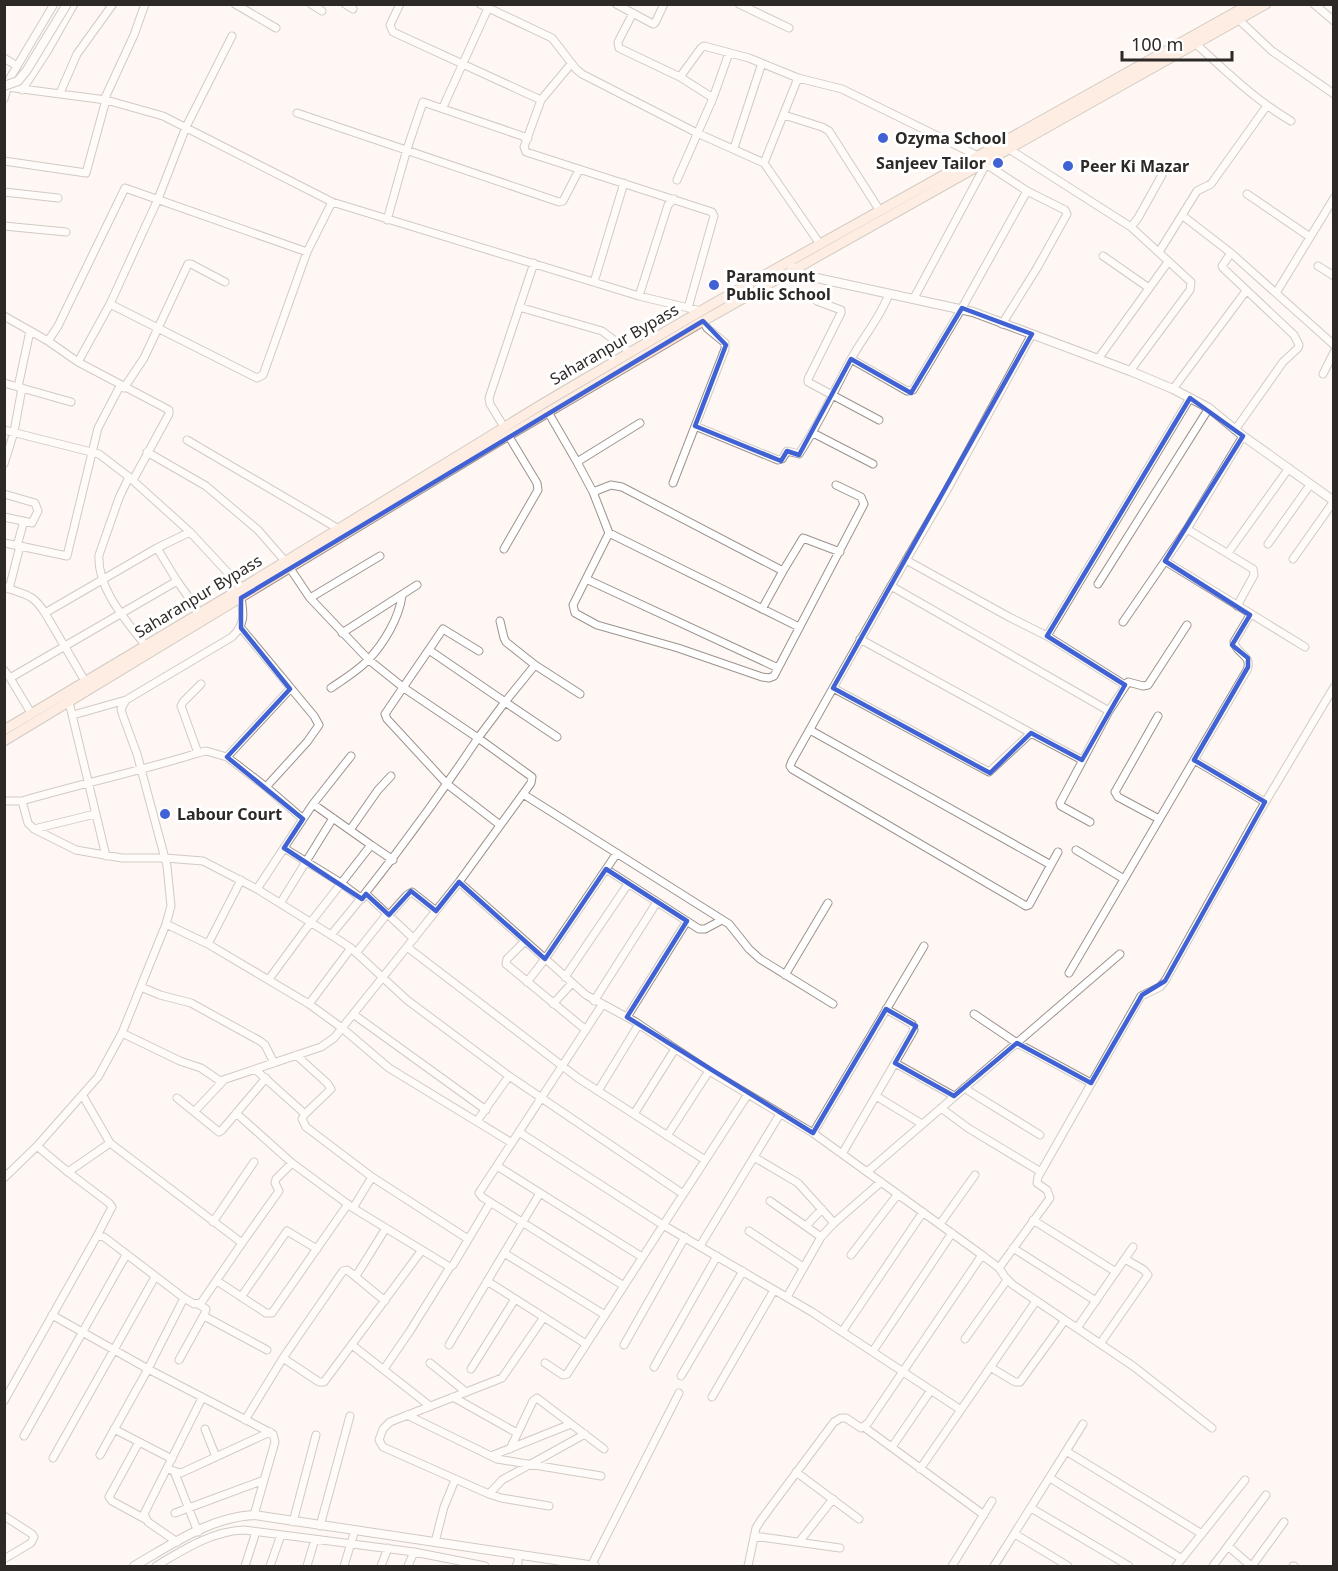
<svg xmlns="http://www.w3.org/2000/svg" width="1338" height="1571" viewBox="0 0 1338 1571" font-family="'Noto Sans',sans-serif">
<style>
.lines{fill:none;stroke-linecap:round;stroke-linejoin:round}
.minor-casing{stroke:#9d938d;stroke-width:9}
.tertiary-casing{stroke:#9d938d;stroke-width:10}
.secondary-casing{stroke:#9d938d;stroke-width:11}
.minor{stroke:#fff;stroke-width:7}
.tertiary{stroke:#fff;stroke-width:8}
.secondary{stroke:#ffe1ce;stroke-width:9}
.tertiary-bridge-casing{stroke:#9d938d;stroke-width:10;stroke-linecap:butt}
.tertiary-bridge{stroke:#fff;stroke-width:8}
.marked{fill:none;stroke:#4062d4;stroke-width:4.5;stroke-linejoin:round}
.poi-dot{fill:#4062d4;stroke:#fff;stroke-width:2}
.labels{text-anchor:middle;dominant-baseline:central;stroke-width:6;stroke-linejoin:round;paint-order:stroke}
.poi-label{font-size:16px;font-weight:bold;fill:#2d2927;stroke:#fff;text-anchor:start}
.street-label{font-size:16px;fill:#2d2927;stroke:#fff}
</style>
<rect width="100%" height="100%" fill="#fef7f3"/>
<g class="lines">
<g class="minor-casing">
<path id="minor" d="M235,4l41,24
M311,4l11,7
M345,4l8,5
M400,4l-10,21 3,7 148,68 30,-36
M480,4l72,34 24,31 6,5 115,59 67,30 56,81
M616,4l37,20 2,-1 9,-19
M739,4l50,24
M1314,4l20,17
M633,13l-15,29 1,6 61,29 33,21
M1238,19l34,32 62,43
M1196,44c31,28 59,56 95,77
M4,58l13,8
M680,77l21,-29 3,-2 45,12 49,20 44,11 136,67
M7,87l99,13 57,16 169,86 307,94 62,15
M22,90l26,-40 26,-46
M60,93l17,-39 36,-50
M4,99l6,-21 44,-74
M104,100l30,-65 11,-31
M541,100l-17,47 2,5 186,60 2,4 -26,92
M443,107l47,-103
M297,113l262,89 4,-1 16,-31
M784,115l38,12 7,4 51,80
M734,148l28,-85
M1009,149l122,78 60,55 -1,8 -60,81
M4,161l82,12 20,-73
M764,163l34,-85
M677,180l36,-82 16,-45
M4,192l54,6
M1247,194l63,43
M1183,216l48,37 103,92
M387,220l20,-71 16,-47 105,36
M4,226l62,6
M1131,227l7,-9 24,-43
M1159,252l38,-61 14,-7 55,-77
M1231,253l-9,13 1,2 71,67 5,10 -1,3 -15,14 -48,68
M1103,256l46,32
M1318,266l16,10
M594,282l30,-99
M1276,293l58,-95
M639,296l29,-91 6,-6
M914,298l72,-134 41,27 38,19 2,4 -30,54 -35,56
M817,301l24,9v3l-33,66v3l71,38
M110,304l147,74 6,-3 44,-123
M519,307l83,24 28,21
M4,316l44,25 10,-15 67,-138 182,64 25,-50
M1032,334l-85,156 -56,96 218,125 19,-29 15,4 5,-1 39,-60
M48,341l30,21 91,48v4l-36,66
M851,359l56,32 6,-1 49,-82 65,-117
M1098,359l70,-97
M78,362l32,-58 48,-105 28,-72 46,-91
M1323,374l11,-22
M4,383l67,19
M18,387l12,-56
M124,388l20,-30 44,-94h3l34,18
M1173,389l73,-98
M548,412l29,50
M640,423l-63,39 16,30 16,41 190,94
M695,426l83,34 4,-1 5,-8 12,3c20,-30 35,-63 52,-95 12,-22 29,-41 38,-65
M504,427l-14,-23 -1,-6 45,-135
M4,430l95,24 30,23 61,55 52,56
M813,433l60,31
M187,440l150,88
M147,452l59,34 52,44 27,31 25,37 59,62 35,28 74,50 27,-36 -76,-52
M4,464l10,-32 8,-44
M129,477l-10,21 -20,57c-2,34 27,65 46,90
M673,483l52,-134v-6l-18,-15 -4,-7
M593,492l18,-7 11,2 161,84 -21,38
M4,494l31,9 3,8 -6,12 -28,-6
M1187,529l66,40 1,6 -17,31
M609,533l-36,72 2,8 22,12 81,23 84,29 7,1 5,-2 90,-172 -3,-7 -25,-12
M4,543l16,3 -11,43
M1268,544l42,-59
M17,546l7,-25
M20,546l47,10 31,-128 22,-42
M157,548l20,33 23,32
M504,549l34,-59 -1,-7 -29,-48
M1228,553l61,-85
M1293,559l41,-58
M906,560l103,57 38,19 78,49
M1165,561l140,86
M783,571l20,-33 37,14
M586,579l192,89
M1098,584l111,-176
M4,586c21,11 27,5 41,27
M310,598l70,-42
M500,621l4,17 2,4 29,23 -30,37 52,35
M1123,622l64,-93 56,-93
M342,633l75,-48
M1047,636l143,-238
M860,639l171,94 -42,39 -156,-84 58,-102
M479,651l-36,-22 -58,85 2,5 60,65 53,41
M535,665l45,29
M4,670l6,8
M85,681l-40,-68 112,-65 33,-16
M331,688c13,-9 28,-18 38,-29 15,-16 30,-41 33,-63
M833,688l-41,73 -2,5 2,3 234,137 3,-1 29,-53
M69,702l37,154
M31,713l-21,-35 167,-97
M73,715l53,-15
M1158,716l-43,76 3,5 41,22
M810,730l241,135
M1031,733l51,27
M198,753l-17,-47 2,-4 18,-18
M227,757l39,30 41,-45 12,-17 -5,-9 -73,-88
M1194,760l71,42
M266,787l37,32 -46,70 -54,-28 -38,-3h-43l-46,-8 -42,-21 -6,-6 -6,-22c59,-17 118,-30 176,-48l8,-2 21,6 63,-68
M523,794l206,130 20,25 11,10 73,45
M4,801h18
M313,804l38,-48
M303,819l10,-15 58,41
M1090,822l-29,-16 -1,-3 49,-92
M34,829l61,-15
M350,830l28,-40 13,-14
M284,848l57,35 21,16
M1076,850l48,29
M606,869l93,60h6l17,-9
M459,882l127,113 48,26 75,50 104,62 169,122
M366,894l48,45
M281,902l52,-84
M389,915l18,-20 5,-3 24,19
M166,924l42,20 101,60 33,24 47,40 123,75
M331,935l20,13 56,52 102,76 174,118
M525,941l-18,18 -1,5 80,66
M208,944l33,-64
M407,947l171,131 127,82
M356,953l31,-39
M1069,973l178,-303c6,-15 -11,-16 -13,-28l16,-27
M785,975l43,-72
M565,977l63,-93
M269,979l42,-57 60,-77 22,15
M527,982l18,-23 72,-106
M141,987l19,8 31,8 69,38 5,4 9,18
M594,1001l63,-99
M309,1004l42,-56
M553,1004l19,-21
M602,1005l-123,188 3,4 142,89
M353,1014l133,96
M974,1014l43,29 74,40
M627,1017l60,-96
M122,1033l58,28 21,7 19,13 101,-34 13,-9 8,-10 117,-146 72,-99 1,-6 -54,-39c-46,69 -94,134 -147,197l-74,-46
M296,1055l31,28 4,6 -26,25 -3,5 4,8 66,50 96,62
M895,1063l59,33
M256,1070l49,44
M964,1088l76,47
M598,1091l41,-67
M83,1096l27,47 132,100 -41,60 -7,1 -10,-6 -36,71 125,65 2,8 -21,73
M876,1096l46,28
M177,1098l42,34 3,-2 44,-52
M941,1108l27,20 73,44
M194,1112l29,-31
M236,1113l56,50 61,45 95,58 2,1 3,-2 37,-62
M634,1114l41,-65
M477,1121l32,-45
M519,1132l144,93 149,87 149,98
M813,1133l111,-187
M667,1136l42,-65
M37,1146l31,26 42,-29
M842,1154l72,-124 -2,-6 -26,-15
M754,1157l44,26 36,40
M497,1166l145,91
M68,1172l41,31 3,4 -15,29
M867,1172l253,-218
M4,1178l33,-32 61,-69 24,-44 44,-109 5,-18 -4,-40 -30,-112 -14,-38 -2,-7 5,-9 106,-63c13,-13 12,-22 9,-39
M770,1201l51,36
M353,1208l19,-31
M1033,1220l83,52
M213,1222l41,-60
M940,1224l35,-49
M806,1226l16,-17
M749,1231l54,36
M242,1243l37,-52 -4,-8 1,-4 16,-16
M700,1246l80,-132
M1013,1248l83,53
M504,1253l101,62
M851,1255l47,-61
M999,1268l6,9 8,8 120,81 79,62
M356,1276l30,-48
M217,1281l49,32h6l76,-109
M487,1281l99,63
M241,1297l46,-66 30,18
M787,1297l34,-60 13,-14 47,-41
M52,1315l96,54 -48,86
M204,1316l63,34
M544,1317l-42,61 -112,44 -7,7 -4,11 4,7 106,47 12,4 48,8
M1077,1328l56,-81
M842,1332l81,-120
M965,1339l42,-59
M1100,1344l48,-69 -4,-5 -19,-11
M352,1345l78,61
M449,1345l91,-152
M624,1345l61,-108
M873,1351l79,-118
M283,1358l36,24h5l98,-132
M179,1360l26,-47 1,-4 -8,-5
M430,1363l36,29
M545,1363l18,12 4,-1 181,-280
M654,1367l63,-111
M990,1367l25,15h5l45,-62
M384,1369l26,-38 40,-64
M471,1369l44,-70
M681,1376l62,-105
M453,1397l64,36
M712,1397l62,-107
M4,1401l93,-165 7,1 80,61
M407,1415l90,44 104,17
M245,1420l38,-62 60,-87 4,-1 4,3 34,28
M864,1427l120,88
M114,1429l58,30
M205,1429l11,28
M24,1436l102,-181
M139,1442l-30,55 3,4 33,18
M892,1447l39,-57
M510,1449l23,-48 4,-3 67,51
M1066,1451l136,83
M491,1456l80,-32
M53,1458l102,-181
M167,1469l14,4 89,-41
M920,1469l116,-168
M174,1471l24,61
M796,1472l63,47
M1050,1478l132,81
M489,1494l13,-14 83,-46
M1031,1508l98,58
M175,1513l89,-33
M4,1516l28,18 2,3 -3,6 -27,16
M293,1522l23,-87
M320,1526l30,-110
M1015,1534l53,32
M754,1536l86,12
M177,1542l-29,-20 -4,-8 58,-116
M435,1542l9,-35 11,-27
M799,1542l34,-43
M1228,1546l23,20
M156,1566c27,-16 56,-35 88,-36l170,22 71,14
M245,1566l11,-34
M270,1566l11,-31
M307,1566l8,-27
M344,1566l11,-36
M381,1566l7,-18
M408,1566l6,-14
M516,1566l2,-3v-8
M591,1566l88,-173
M748,1566l8,-38 5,-8 73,-98 7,-4h5l15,10 7,-5 114,-168 17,13 51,-70 -3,-8 -10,-7 1,-6 103,-181 19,-9 5,-6 92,-165 77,-129
M952,1566l40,-65
M994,1566l89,-142
M1176,1566l69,-86
M1213,1566l53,-71
M1252,1566l32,-44
M1293,1566h1"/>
</g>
<g class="tertiary-casing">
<path id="tertiary" d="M791,265l3,5 9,5 170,37 157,59 43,18 36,19 34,28 91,65
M134,1566c37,-21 76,-49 120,-51l341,51"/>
</g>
<g class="secondary-casing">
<path id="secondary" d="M4,730l238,-142 302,-185 167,-98 539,-301
M4,741l488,-296 211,-124 563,-317"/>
</g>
<use href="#minor" class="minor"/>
<use href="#tertiary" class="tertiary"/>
<use href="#secondary" class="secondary"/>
<g class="tertiary-bridge-casing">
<path id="tertiary-bridge" d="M4,86l14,-5 9,-11 40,-66"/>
</g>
<use href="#tertiary-bridge" class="tertiary-bridge"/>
</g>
<path d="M0 0H1338V1571H0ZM962,308l70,26 -199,354 157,85 41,-40 51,27 43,-75 -78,-49 143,-238 53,38 -78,125 85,54 -18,30 16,13v9l-54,93 71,42 -100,179 -23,14 -51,88 -74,-40 -63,53 -59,-33 21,-37 -30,-17 -73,124 -186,-116 60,-96 -81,-52 -61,90 -86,-77 -23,29 -25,-20 -22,24 -23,-21 -4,5 -78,-51 19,-29 -76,-62 63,-68 -49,-61v-30l462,-277 23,24 -31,81 86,35 6,-10 12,4 52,-96 60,34z" fill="#fef7f3" fill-opacity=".55" fill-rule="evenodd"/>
<path class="marked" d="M962,308l70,26 -199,354 157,85 41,-40 51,27 43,-75 -78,-49 143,-238 53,38 -78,125 85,54 -18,30 16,13v9l-54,93 71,42 -100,179 -23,14 -51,88 -74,-40 -63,53 -59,-33 21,-37 -30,-17 -73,124 -186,-116 60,-96 -81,-52 -61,90 -86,-77 -23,29 -25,-20 -22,24 -23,-21 -4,5 -78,-51 19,-29 -76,-62 63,-68 -49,-61v-30l462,-277 23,24 -31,81 86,35 6,-10 12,4 52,-96 60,34z"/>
<g class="poi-dot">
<circle cx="883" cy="138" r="6"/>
<circle cx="998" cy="163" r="6"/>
<circle cx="1068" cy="166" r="6"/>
<circle cx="714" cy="285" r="6"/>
<circle cx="165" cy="814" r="6"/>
</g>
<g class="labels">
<g class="poi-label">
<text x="895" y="138">Ozyma School</text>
<text x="986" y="163" text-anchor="end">Sanjeev Tailor</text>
<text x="1080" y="166">Peer Ki Mazar</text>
<text x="726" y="276">Paramount<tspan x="726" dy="18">Public School</tspan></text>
<text x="177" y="814">Labour Court</text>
</g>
<g class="street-label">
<text transform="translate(614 344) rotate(-30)">Saharanpur Bypass</text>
<text transform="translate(198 596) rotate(-31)">Saharanpur Bypass</text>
</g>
</g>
<rect width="1338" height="1571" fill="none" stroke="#2d2927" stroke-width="12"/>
<path d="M1122 51v9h110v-9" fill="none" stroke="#2d2927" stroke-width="3"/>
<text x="1131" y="51" font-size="18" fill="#2d2927" stroke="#ffffff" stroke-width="4.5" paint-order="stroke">100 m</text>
</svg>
